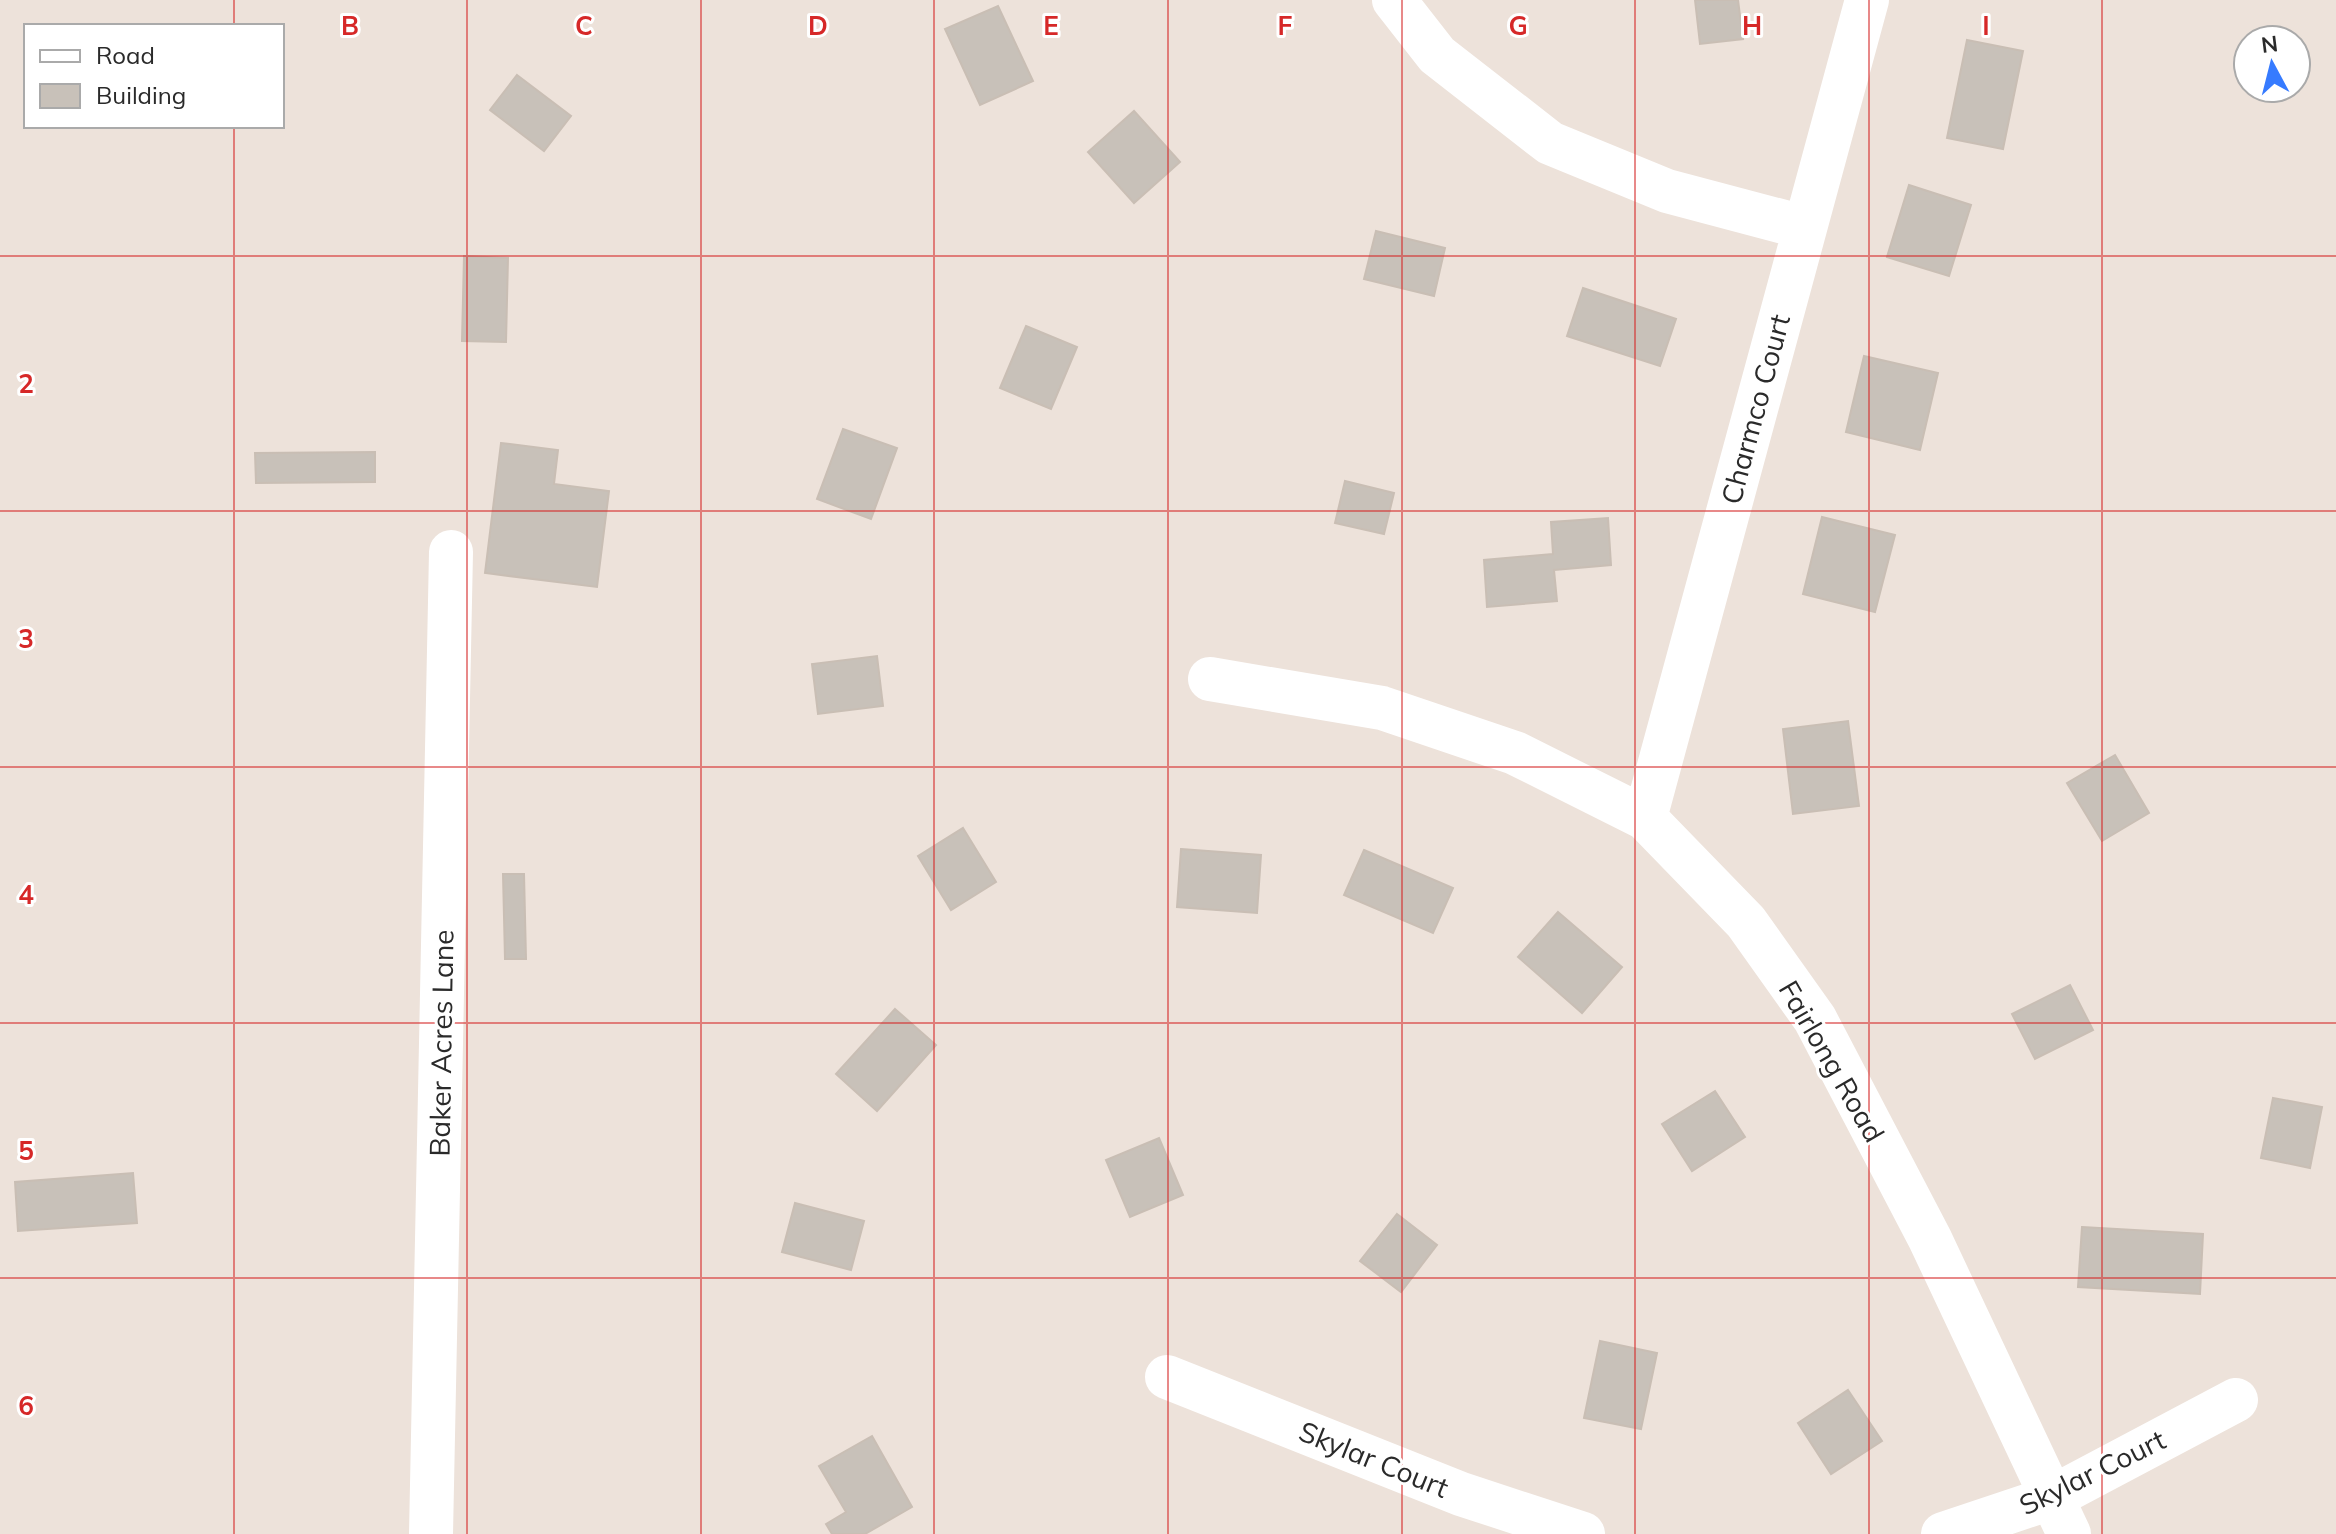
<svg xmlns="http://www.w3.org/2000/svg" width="2336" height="1534" viewBox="0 0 2336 1534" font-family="Mulish,sans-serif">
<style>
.building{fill:#c8c1b9;stroke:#c9beb4;stroke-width:2}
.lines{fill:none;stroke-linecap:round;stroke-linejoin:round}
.minor{stroke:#fff;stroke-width:44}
.grid{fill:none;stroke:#d62828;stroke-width:2;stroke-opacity:0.55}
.labels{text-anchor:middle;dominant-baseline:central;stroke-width:6;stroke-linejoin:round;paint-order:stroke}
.street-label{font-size:28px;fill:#2a2a2a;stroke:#fff}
.grid-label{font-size:26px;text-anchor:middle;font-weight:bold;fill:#d62828;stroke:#fff;stroke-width:6;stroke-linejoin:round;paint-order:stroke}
</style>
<rect width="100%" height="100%" fill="#ede2da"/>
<path class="building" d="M1695,0h43l5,39 -43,5z
M998,6l35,75 -53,24 -35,-76z
M1967,40l56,11 -20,98 -56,-11z
M517,75l54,41 -27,35 -54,-41z
M1134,111l46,51 -46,41 -46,-51z
M1909,185l62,20 -22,71 -62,-19z
M1376,231l69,17 -11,48 -70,-17z
M464,256l44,2 -2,84 -44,-1z
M1583,288l93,31 -16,47 -93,-30z
M1026,326l51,21 -26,62 -51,-21z
M1864,356l74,17 -18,77 -74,-18z
M843,429l54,19 -26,71 -54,-20z
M501,443l57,7 -4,34 55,7 -12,96 -112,-14z
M375,452v30l-119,1 -1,-30z
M1345,481l49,12 -10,41 -49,-11z
M1822,517l73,18 -20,77 -72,-18z
M1608,518l3,47 -57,5 3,31 -70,6 -3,-47 69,-6 -2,-32z
M877,656l6,50 -65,8 -6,-50z
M1848,721l11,85 -66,8 -10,-85z
M2115,755l34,58 -47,28 -35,-58z
M963,828l33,54 -45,28 -33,-54z
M1181,849l80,6 -4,58 -80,-6z
M1364,850l89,38 -20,45 -89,-38z
M503,874h21l2,85h-21z
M1558,912l64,55 -40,46 -64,-56z
M2070,985l23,45 -58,29 -23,-45z
M895,1009l41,36 -59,66 -41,-37z
M1715,1091l30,46 -53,34 -30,-47z
M2273,1098l49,9 -12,61 -49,-10z
M1159,1138l24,57 -53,22 -24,-57z
M133,1173l4,50 -119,8 -3,-49z
M795,1203l69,18 -13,49 -69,-18z
M1397,1214l40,31 -36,47 -41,-31z
M2082,1227l121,7 -3,60 -122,-7z
M1600,1341l57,12 -16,76 -57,-11z
M1848,1390l34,51 -51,33 -33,-51z
M872,1436l40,71 -47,27h-33l-6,-10 20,-12 -27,-46z"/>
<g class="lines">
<path class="minor" d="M1394,0l43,55 113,88 117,48 136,36
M1210,679l172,29 133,45 130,65 101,104 69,97 115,220 139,295
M1645,818l222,-818
M1167,1377l294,117 122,40
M431,1534l20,-982
M1943,1534l108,-36 185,-98"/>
</g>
<path class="grid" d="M234,0v26M467,0v1534M701,0v1534M934,0v1534M1168,0v1534M1402,0v1534M1635,0v1534M1869,0v1534M2102,0v1534M234,126v1408M0,256h2336M0,511h2336M0,767h2336M0,1023h2336M0,1278h2336"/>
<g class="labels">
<g class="street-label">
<text transform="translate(1755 409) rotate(-75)">Charmco Court</text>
<text transform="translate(441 1043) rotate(-89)">Baker Acres Lane</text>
<text transform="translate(1832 1061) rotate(60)">Fairlong Road</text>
<text transform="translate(1374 1459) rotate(22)">Skylar Court</text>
<text transform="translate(2092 1472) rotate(-26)">Skylar Court</text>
</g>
</g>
<g class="grid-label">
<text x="350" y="35">B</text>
<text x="584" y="35">C</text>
<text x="818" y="35">D</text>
<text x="1051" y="35">E</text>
<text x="1285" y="35">F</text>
<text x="1518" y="35">G</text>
<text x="1752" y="35">H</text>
<text x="1986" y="35">I</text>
<text x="26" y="393">2</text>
<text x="26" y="648">3</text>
<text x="26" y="904">4</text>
<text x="26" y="1160">5</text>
<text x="26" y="1415">6</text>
</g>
<rect x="24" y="24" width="260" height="104" fill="#ffffff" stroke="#aaaaaa" stroke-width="2"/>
<rect x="40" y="50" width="40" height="12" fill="#ffffff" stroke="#aaaaaa" stroke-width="2"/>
<text x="96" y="64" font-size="24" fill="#2a2a2a">Road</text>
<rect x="40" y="84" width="40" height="24" fill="#c8c1b9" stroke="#aaaaaa" stroke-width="2"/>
<text x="96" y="104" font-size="24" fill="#2a2a2a">Building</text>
<g transform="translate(2272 64) rotate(353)"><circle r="38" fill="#ffffff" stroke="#aaaaaa" stroke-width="2"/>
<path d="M0-6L14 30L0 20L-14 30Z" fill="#367bff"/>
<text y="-12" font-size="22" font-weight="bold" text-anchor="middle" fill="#2a2a2a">N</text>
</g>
</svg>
